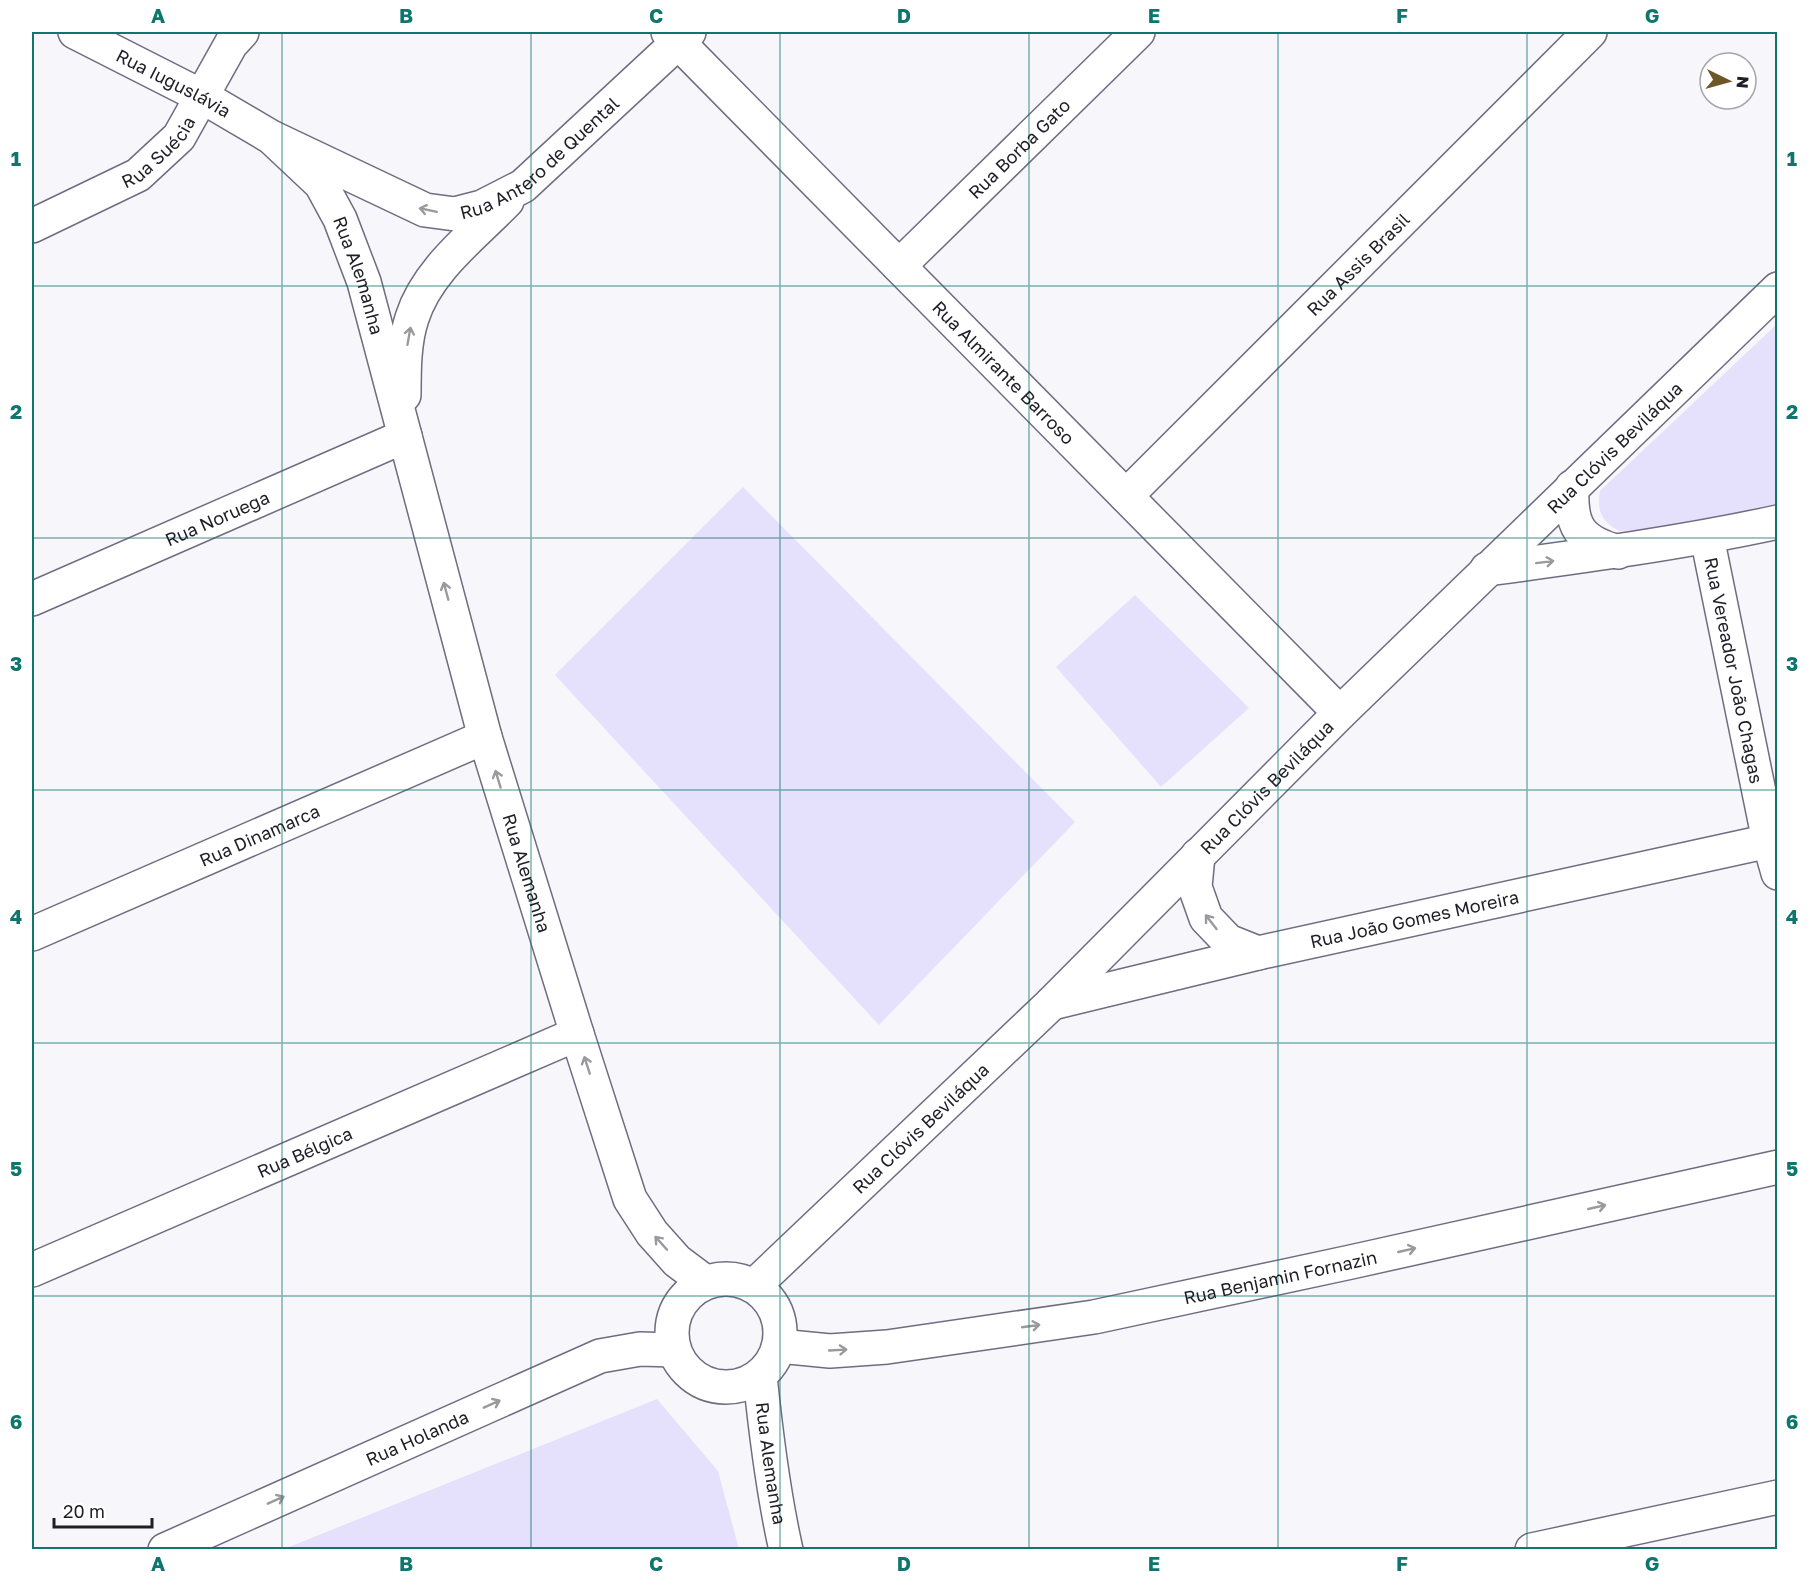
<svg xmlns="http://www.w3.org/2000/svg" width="1809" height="1581" viewBox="0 0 1809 1581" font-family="'Golos Text',sans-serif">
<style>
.green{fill:#e5e1fc}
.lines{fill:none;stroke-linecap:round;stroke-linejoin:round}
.minor-casing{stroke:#6f6c81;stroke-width:36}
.major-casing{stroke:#6f6c81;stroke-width:36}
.minor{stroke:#fff;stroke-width:33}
.major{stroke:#fff;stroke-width:33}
.oneway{stroke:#9a999d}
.grid{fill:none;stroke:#0f766e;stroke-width:1.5;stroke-opacity:0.55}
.labels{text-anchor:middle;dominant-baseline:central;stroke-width:5;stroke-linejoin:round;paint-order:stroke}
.street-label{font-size:18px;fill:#1f1d26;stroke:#fff}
.neatline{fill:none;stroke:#0f766e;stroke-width:2}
.grid-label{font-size:20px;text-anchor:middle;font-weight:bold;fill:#0f766e}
</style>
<rect width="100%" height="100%" fill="#f7f6fb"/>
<path class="green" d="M1777,324v186l-68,17 -89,4c-18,-8 -24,-21 -20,-40z
M743,487l332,335 -196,203 -324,-350z
M1135,595l114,113 -88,79 -105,-120z
M657,1399l61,72 21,78h-455z"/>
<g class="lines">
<g class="minor-casing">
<g id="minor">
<path id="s1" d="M75,32l128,65 68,40 154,73 30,4 27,-7 41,-21 166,-154"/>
<path id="s2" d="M668,32l672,681"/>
<path id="s3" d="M271,137l50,47 19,35 24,63 121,455 92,297 53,165 22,34 25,28 28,21"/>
<path id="s4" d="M32,226l106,-51 41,-38 52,-93 11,-12"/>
<path id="s5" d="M899,266l239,-234"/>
<path d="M404,395c0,-25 0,-53 8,-77 15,-48 61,-82 95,-117"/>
<path d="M1572,487c-2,40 8,54 46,65"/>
<path id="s6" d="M1126,496l464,-464"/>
<path id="s7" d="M1707,537l62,304 9,32"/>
<path d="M1487,569c97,-13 194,-26 291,-47"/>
<path id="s8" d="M32,599l373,-163"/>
<path d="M1198,855l-3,32 11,31 22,23 30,12"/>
<path id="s9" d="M32,934l453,-197"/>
<path id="s10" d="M1052,1003l206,-50 520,-114"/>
<path id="s11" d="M32,1270l545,-236"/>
<circle cx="726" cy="1333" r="54"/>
<path id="s12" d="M755,1285l297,-282 288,-290 438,-424"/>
<path id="s13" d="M779,1346l51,5 57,-4 207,-30 257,-55 427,-95"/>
<path id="s14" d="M760,1376c6,59 13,116 26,174"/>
<path id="s15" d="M165,1550l435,-194 40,-7 34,1"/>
</g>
</g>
<g class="major-casing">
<path id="major" d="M1532,1550l246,-53"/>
</g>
<use href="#minor" class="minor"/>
<use href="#major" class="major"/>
</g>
<defs><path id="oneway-shaft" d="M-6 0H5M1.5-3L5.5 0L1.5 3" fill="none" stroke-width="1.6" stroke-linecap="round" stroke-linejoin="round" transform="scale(1.5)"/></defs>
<g class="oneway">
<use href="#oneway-shaft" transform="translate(428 210) rotate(-168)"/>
<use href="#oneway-shaft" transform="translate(409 336) rotate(-80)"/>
<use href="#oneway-shaft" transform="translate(1545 562) rotate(-7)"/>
<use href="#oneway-shaft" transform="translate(446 591) rotate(-105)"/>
<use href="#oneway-shaft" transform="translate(498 779) rotate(-107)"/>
<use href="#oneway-shaft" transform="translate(1211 922) rotate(-128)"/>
<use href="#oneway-shaft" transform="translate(587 1065) rotate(-108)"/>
<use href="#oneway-shaft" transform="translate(1597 1207) rotate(-13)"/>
<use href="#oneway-shaft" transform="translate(661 1243) rotate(-132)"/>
<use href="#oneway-shaft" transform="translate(1407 1250) rotate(-13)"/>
<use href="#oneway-shaft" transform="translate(1031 1326) rotate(-8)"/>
<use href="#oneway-shaft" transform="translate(838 1350) rotate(-3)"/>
<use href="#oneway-shaft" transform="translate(492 1404) rotate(-24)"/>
<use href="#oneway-shaft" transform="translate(276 1500) rotate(-24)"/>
</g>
<path class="grid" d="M282,32v1518M531,32v1518M780,32v1518M1029,32v1518M1278,32v1518M1527,32v1518M32,286h1746M32,538h1746M32,790h1746M32,1043h1746M32,1296h1746"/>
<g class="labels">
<g class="street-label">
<text stroke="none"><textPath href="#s1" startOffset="111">Rua Iuguslávia</textPath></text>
<text stroke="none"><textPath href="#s4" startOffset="148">Rua Suécia</textPath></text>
<text stroke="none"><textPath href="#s5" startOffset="168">Rua Borba Gato</textPath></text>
<text stroke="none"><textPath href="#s1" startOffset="526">Rua Antero de Quental</textPath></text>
<text stroke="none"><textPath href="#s6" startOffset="328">Rua Assis Brasil</textPath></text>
<text stroke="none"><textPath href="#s3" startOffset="168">Rua Alemanha</textPath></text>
<text stroke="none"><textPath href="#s2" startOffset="478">Rua Almirante Barroso</textPath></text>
<text stroke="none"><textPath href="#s12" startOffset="1200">Rua Clóvis Beviláqua</textPath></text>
<text stroke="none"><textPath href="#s8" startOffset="202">Rua Noruega</textPath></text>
<text stroke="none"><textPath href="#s7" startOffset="136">Rua Vereador João Chagas</textPath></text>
<text stroke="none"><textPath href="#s12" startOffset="714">Rua Clóvis Beviláqua</textPath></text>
<text stroke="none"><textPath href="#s9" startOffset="248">Rua Dinamarca</textPath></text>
<text stroke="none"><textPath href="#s3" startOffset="789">Rua Alemanha</textPath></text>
<text stroke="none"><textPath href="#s10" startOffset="372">Rua João Gomes Moreira</textPath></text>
<text stroke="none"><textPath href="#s12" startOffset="228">Rua Clóvis Beviláqua</textPath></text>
<text stroke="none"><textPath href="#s11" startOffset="297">Rua Bélgica</textPath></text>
<text stroke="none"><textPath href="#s13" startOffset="508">Rua Benjamin Fornazin</textPath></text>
<text stroke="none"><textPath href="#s15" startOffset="276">Rua Holanda</textPath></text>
<text stroke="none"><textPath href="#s14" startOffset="88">Rua Alemanha</textPath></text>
</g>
</g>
<rect width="1809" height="1581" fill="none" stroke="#ffffff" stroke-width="66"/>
<g transform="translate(1728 81) rotate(95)"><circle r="28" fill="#ffffff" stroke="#a5a5a8" stroke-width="1.5"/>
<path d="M0-4.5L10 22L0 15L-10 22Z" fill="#6e5727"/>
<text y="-9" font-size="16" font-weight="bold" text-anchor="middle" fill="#1f1d26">N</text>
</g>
<path d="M54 1518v9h98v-9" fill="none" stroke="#1f1d26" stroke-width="3"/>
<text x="63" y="1518" font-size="18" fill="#1f1d26" stroke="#ffffff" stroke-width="4.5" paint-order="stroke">20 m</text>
<rect x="33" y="33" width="1743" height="1515" class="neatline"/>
<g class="grid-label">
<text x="158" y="23">A</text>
<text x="406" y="23">B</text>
<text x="656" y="23">C</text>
<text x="904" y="23">D</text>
<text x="1154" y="23">E</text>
<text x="1402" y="23">F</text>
<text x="1652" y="23">G</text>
<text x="16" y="166">1</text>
<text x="1792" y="166">1</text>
<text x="16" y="419">2</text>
<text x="1792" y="419">2</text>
<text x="16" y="671">3</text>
<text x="1792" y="671">3</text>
<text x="16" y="924">4</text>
<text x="1792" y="924">4</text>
<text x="16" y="1176">5</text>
<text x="1792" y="1176">5</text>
<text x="16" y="1429">6</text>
<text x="1792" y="1429">6</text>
<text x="158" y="1571">A</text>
<text x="406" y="1571">B</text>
<text x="656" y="1571">C</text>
<text x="904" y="1571">D</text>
<text x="1154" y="1571">E</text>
<text x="1402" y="1571">F</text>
<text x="1652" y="1571">G</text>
</g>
</svg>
